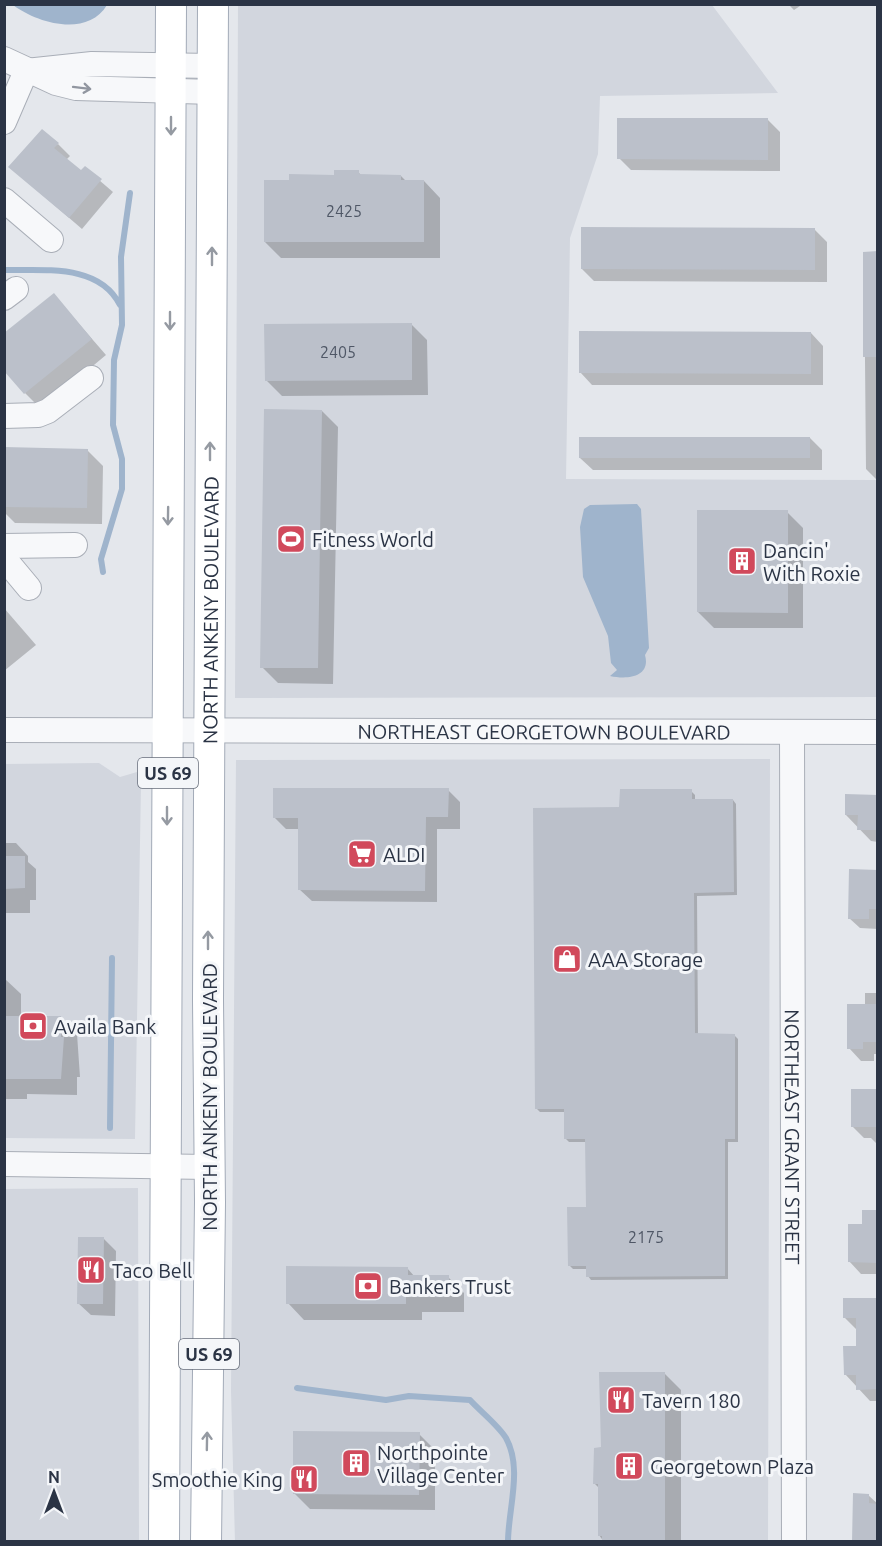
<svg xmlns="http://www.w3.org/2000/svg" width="882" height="1546" viewBox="0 0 882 1546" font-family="Ubuntu,sans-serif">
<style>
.built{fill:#d2d6de}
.water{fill:#9fb4cc}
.shadow{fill:#0003}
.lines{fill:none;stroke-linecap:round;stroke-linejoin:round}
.stream{stroke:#9fb4cc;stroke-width:6}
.building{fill:#bbc0ca}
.minor-casing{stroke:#a9aeb7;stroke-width:26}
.major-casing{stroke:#a3abb8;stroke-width:32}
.minor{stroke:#f7f8fa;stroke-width:24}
.major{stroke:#fff;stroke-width:30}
.oneway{stroke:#9196a0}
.oneway2{stroke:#959aa2}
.labels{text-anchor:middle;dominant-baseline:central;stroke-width:6;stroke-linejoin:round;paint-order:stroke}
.number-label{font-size:16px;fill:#4f5766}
.shield{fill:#f4f6f9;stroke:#676e7b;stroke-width:1.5}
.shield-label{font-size:18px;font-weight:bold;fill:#2b3445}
.poi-label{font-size:20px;fill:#2b3445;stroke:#f4f6f9;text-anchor:start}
.street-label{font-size:20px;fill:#2b3445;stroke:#f4f6f9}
</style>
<rect width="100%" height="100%" fill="#e4e7ec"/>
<path class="built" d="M238,5h474l66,88 -178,3 -2,58 -28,84 -4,241 311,1v217l-642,1z
M770,759l-2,782 -533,1 -4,-151 5,-631z
M99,763l21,14 17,-5 4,11 -6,356 -130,-1 -1,-374z
M138,1188l1,353h-134l-1,-352z"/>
<path class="water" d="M13,5h94c-20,33 -70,18 -94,0z
M637,504l4,5 8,139 -4,7c6,22 -17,25 -35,21l7,-6 -6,-7 -3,-27 -25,-59 -3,-50 4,-18 6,-4z"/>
<path class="shadow" d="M301,4h26v2z
M387,4h25v2h-24z
M473,4h26v2h-24z
M788,4h15l-9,6z
M768,120l12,12v39l-149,-1 -12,-12z
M58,144l12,12 -4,4 16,12 3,-4 28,24 -31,37 -72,-62z
M358,172l4,4h39l5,5h18l16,17v60h-159l-16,-16 25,-61z
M815,230l12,12v40l-233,-1 -12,-12z
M864,253h14v228l-12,-12z
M54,295l52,60 -65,54 -16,-16z
M411,324l16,16 1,55 -146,1 -16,-16z
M811,333l12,13v39h-231l-12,-13z
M322,411l16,16 -5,257 -55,-1 -16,-16z
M810,438l12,12v20h-229l-13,-12z
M4,449l83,1 16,16 -1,58 -87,-1 -11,-11z
M787,512l16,16v100h-89l-16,-16z
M4,608l32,37 -32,26z
M448,790l12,12v27h-23v73l-125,-1 -13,-12 1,-60h-14l-12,-12z
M691,791l4,4v6l38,-1 3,4 1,91 -40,1 1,139h36l4,4v103h-10v137l-137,1 -3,-4v-7h-15l-4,-4 19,-56 -1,-67h-18l-4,-4v-26h-25l-3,-3 84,-300z
M878,797v45l-7,-1 -25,-26z
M4,843h12l12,13v6l8,7v31h-6v13h-26z
M878,871v58l-18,-1 -11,-10z
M4,978l17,16v24h40l16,16 3,43h-3v18l-50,-1v5h-23z
M865,993h13v61h-4v7h-13l-12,-13 16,-43z
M878,1090v55l-7,-7h-7l-12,-12z
M878,1211v63h-17l-12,-13 15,-36z
M104,1239l12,12 -1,65 -24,-1 -13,-12z
M407,1268l8,9h33l16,16v19h-42v8h-118l-16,-17z
M878,1300v101h-8l-25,-27 12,-26 1,-17 -13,-13z
M665,1374l16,16v152h-77l-5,-7v-47l-4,-4 8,-36z
M419,1434l16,16v60l-125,-1 -16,-16z
M868,1495l10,9 -24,38z"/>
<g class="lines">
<path class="stream" d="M4,270c40,1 95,-7 116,35
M103,572l-2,-13 21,-70v-30l-9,-34 1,-65 8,-35 -1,-68 9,-64
M110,1128l2,-170
M297,1388l89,12 23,-4 61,4c11,12 28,25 36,38 17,31 2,71 2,104"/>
</g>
<path class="building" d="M617,118h151v42l-151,-1z
M42,129l17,14 -5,5 27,22 4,-4 17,13 -33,39 -61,-51z
M334,170h25v4l42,1v5h23v62h-160v-62h25v-6l45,1z
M581,227l234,1v42l-234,-1z
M878,251v106h-15v-105z
M54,293l38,46 -68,55 -20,-23v-38z
M412,323v57l-147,1 -1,-57z
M579,331l232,1v42l-232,-1z
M264,409l58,1 -4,258h-58z
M579,437h231v21h-231z
M4,447l84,2 -1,59 -83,-1z
M697,510h91v103l-91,-1z
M273,788h176l-1,29h-22l-1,74 -127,-1v-72h-25z
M620,789h72v10h41l1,93 -40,1 1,140 40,1v105h-10v137l-139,1v-11h-18l-1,-59h19l-1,-68h-21v-30h-29l-2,-301 86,-1z
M845,794l33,1v35h-21l1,-15h-13z
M4,856h21v32l-21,1z
M849,869l29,1v39h-9v10h-21z
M847,1004h31v38h-15v7h-16z
M4,1016h57v21h3l-3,42h-57z
M851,1089h27v38h-27z
M862,1210h16v53l-30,-1v-38h14z
M78,1237h26l-1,67h-26z
M286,1266l122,1v8h41v22h-43v7h-120z
M843,1298h35v91l-22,1v-15h-12l-1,-29h13v-28h-13z
M599,1372h66v170h-63v-6h-4v-52h-5l1,-36 7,-1z
M293,1431l127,1 -1,63 -126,-1z
M853,1493l16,1v9l9,1v38h-26z"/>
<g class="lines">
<g class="minor-casing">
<g id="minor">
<path d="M4,59l52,24 20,5 137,4"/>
<path d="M26,71l66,-7 120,2"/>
<path d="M4,122l22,-51"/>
<path d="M4,200l47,40"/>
<path d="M4,298l12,-9"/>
<path d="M4,416l34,-1 10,-4 43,-33"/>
<path d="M4,546l71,-1"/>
<path d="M4,558l25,30"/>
<path id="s1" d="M4,730l874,2"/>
<path id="s2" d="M792,732l2,810"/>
<path d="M4,1164l205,3"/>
</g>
</g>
<g class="major-casing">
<g id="major">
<path d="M164,1542l7,-1538"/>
<path id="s3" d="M206,1542l4,-340 -2,-202 5,-996"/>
</g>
</g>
<use href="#minor" class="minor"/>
<use href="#major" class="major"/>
</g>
<defs><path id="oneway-shaft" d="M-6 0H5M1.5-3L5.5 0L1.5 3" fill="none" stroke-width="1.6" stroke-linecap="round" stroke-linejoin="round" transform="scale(1.5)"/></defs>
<use class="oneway" href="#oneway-shaft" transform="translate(82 88) rotate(7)"/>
<g class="oneway2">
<use href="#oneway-shaft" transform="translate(171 126) rotate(90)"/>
<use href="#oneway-shaft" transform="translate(212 256) rotate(-90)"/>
<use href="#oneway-shaft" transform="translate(170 321) rotate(90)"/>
<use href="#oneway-shaft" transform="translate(210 451) rotate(-90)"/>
<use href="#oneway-shaft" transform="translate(168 516) rotate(91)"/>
<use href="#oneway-shaft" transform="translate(167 816) rotate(90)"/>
<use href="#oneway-shaft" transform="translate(208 940) rotate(-90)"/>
<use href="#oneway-shaft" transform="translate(207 1441) rotate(-89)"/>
</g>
<defs>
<g id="stadium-square" transform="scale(1.5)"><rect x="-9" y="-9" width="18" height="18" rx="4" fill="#d1495b" stroke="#f4f6f9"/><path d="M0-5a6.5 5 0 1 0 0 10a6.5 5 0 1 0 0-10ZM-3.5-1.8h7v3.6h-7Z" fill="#fff"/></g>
<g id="building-square" transform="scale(1.5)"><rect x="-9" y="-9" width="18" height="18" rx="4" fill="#d1495b" stroke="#f4f6f9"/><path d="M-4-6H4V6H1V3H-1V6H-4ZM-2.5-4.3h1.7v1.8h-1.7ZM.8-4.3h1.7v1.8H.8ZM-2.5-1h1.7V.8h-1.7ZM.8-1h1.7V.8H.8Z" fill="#fff"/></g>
<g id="supermarket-square" transform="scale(1.5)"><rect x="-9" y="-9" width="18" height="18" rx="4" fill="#d1495b" stroke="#f4f6f9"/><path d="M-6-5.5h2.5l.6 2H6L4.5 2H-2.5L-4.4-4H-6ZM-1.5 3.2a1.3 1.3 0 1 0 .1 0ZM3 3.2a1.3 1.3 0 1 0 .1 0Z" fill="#fff"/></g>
<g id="shop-square" transform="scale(1.5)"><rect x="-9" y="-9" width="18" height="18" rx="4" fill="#d1495b" stroke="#f4f6f9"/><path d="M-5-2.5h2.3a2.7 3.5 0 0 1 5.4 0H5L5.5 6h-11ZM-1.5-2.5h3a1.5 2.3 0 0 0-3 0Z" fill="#fff"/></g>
<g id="bank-square" transform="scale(1.5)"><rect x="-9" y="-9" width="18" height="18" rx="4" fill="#d1495b" stroke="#f4f6f9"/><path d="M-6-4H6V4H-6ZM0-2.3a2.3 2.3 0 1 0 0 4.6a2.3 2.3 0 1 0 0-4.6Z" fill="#fff"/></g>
<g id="restaurant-square" transform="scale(1.5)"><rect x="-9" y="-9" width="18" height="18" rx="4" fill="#d1495b" stroke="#f4f6f9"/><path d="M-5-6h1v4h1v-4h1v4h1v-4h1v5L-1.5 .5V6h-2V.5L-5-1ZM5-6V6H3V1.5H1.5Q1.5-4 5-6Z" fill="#fff"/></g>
</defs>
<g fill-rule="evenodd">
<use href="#stadium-square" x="291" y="539"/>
<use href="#building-square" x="742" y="561"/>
<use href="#supermarket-square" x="362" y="854"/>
<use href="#shop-square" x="567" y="959"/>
<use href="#bank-square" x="33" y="1026"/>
<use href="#restaurant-square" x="91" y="1270"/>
<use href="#bank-square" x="368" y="1286"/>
<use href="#restaurant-square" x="621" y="1400"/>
<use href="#building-square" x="356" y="1463"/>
<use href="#building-square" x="629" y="1466"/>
<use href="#restaurant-square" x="304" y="1479"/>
</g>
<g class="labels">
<g class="number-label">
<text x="344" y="211">2425</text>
<text x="338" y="352">2405</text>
<text x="646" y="1237">2175</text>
</g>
<g class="shield">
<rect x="138" y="758" width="60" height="30" rx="4.5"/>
<rect x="179" y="1339" width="60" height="30" rx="4.5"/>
</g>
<g class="shield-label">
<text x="168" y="773">US 69</text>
<text x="209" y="1354">US 69</text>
</g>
<g class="poi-label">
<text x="312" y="539">Fitness World</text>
<text x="763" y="550">Dancin'<tspan x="763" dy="23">With Roxie</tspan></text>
<text x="383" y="854">ALDI</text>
<text x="588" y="959">AAA Storage</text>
<text x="54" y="1026">Availa Bank</text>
<text x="112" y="1270">Taco Bell</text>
<text x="389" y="1286">Bankers Trust</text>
<text x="642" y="1400">Tavern 180</text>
<text x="377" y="1452">Northpointe<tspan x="377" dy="23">Village Center</tspan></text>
<text x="650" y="1466">Georgetown Plaza</text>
<text x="283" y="1479" text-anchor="end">Smoothie King</text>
</g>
<g class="street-label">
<text stroke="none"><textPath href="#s3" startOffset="932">NORTH ANKENY BOULEVARD</textPath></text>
<text stroke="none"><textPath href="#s1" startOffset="540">NORTHEAST GEORGETOWN BOULEVARD</textPath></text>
<text transform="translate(209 1097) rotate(-90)">NORTH ANKENY BOULEVARD</text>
<text stroke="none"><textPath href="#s2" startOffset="405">NORTHEAST GRANT STREET</textPath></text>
</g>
</g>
<rect width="882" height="1546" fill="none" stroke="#2b3445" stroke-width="12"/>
<g transform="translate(54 1492)" stroke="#f4f6f9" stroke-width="4.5" paint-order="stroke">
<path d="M0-4.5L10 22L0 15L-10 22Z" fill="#2b3445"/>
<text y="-9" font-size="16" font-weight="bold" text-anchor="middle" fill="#2b3445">N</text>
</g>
</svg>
